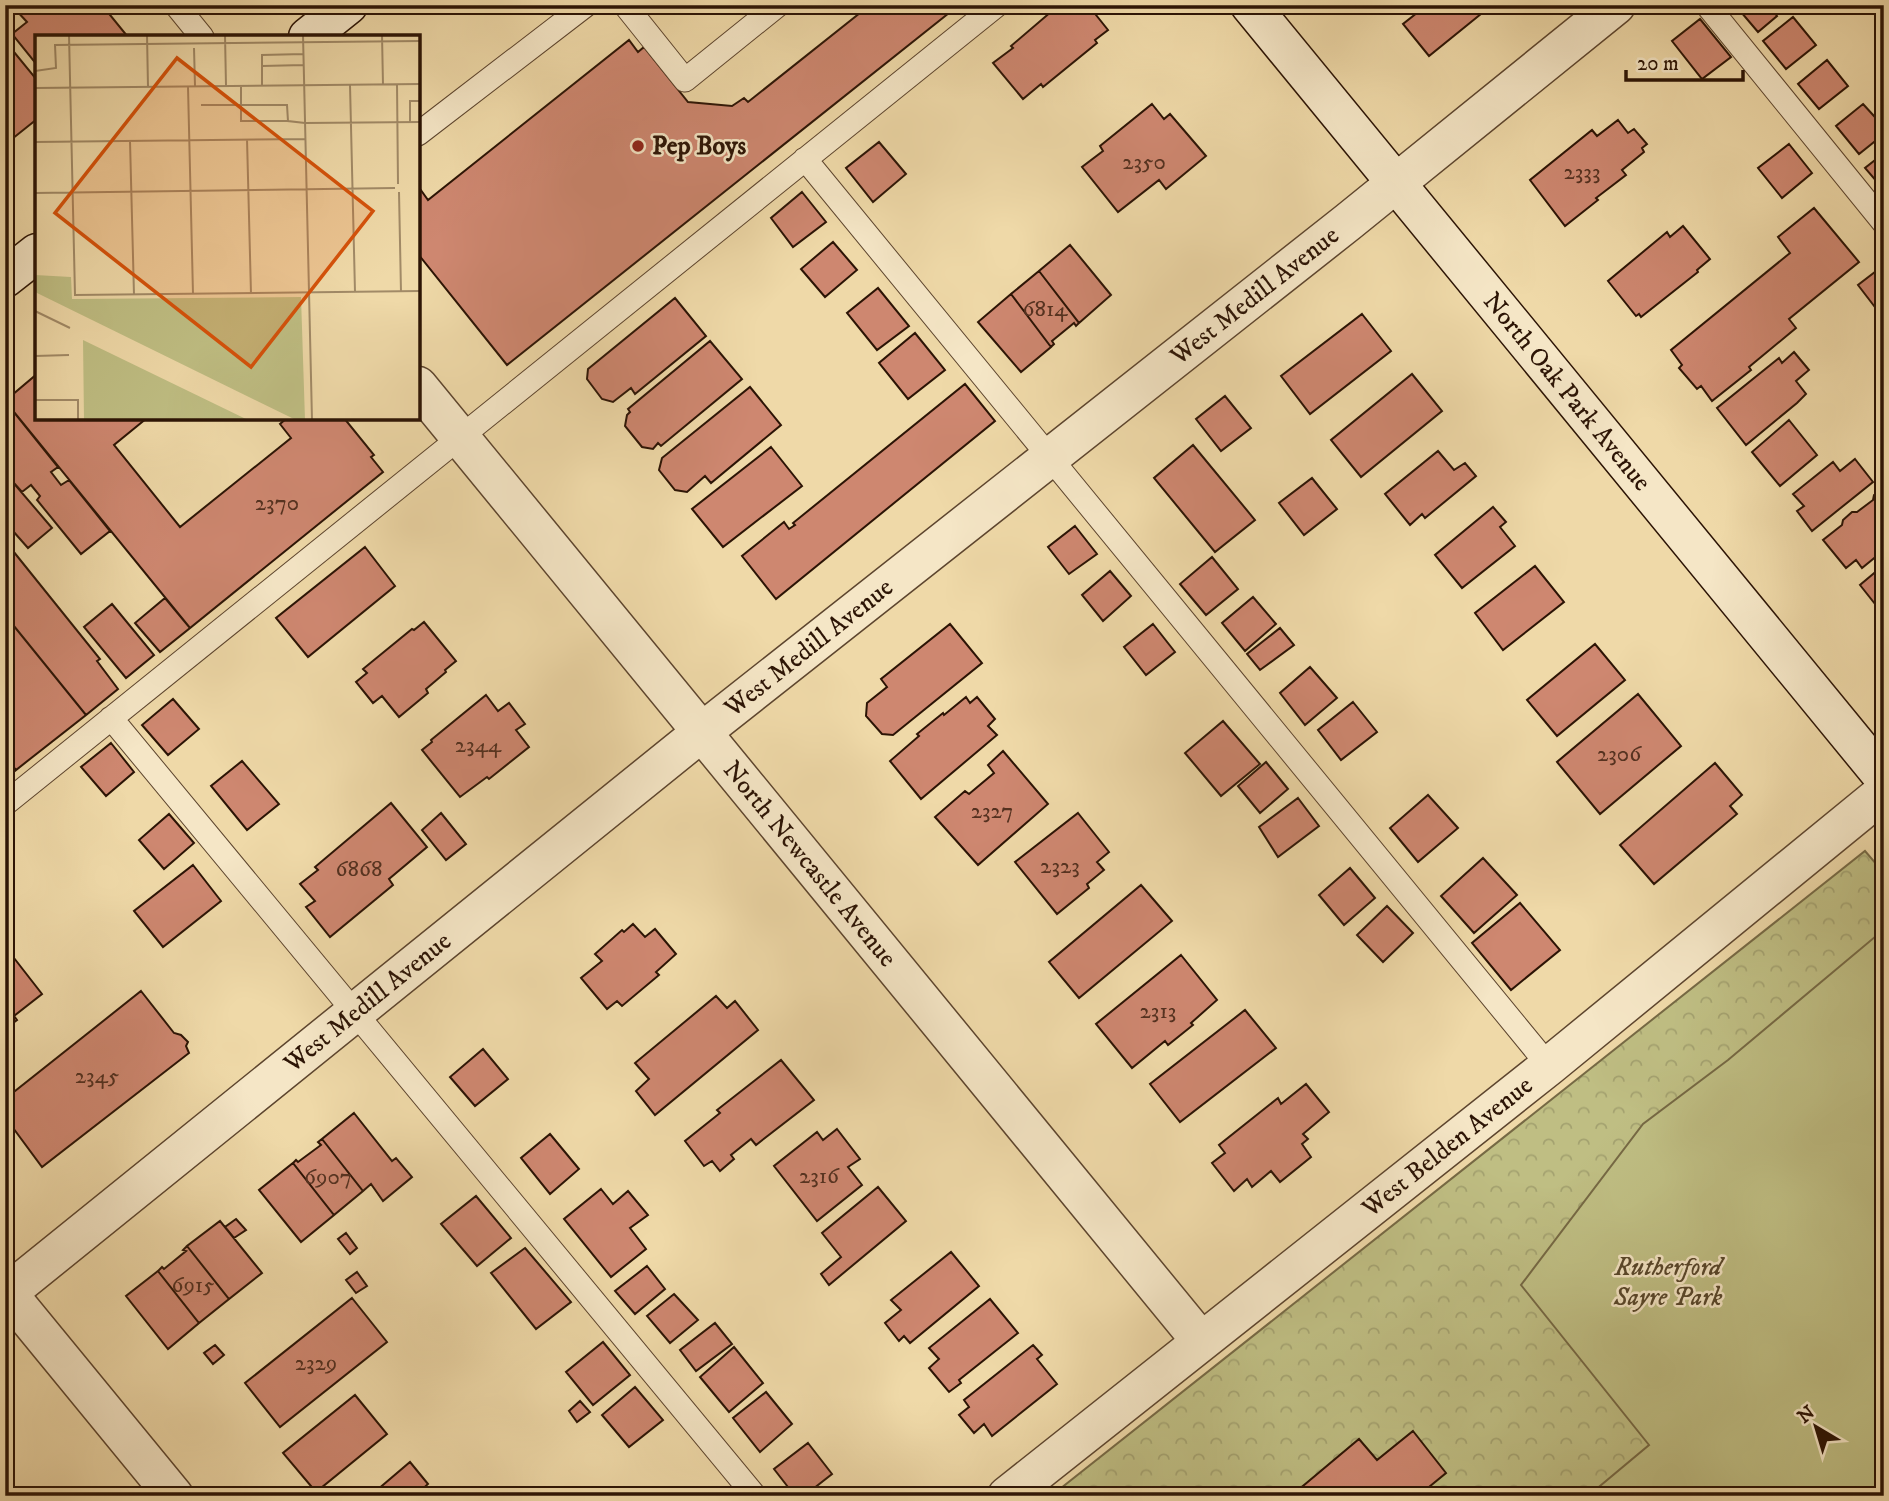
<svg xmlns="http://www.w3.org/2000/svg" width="1889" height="1501" viewBox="0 0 1889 1501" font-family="'IM FELL DW Pica',serif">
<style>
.park{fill:url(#park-crowns);stroke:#766944;stroke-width:2}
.garden{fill:#bfbe83;stroke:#766944;stroke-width:2}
.building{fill:#ce8770;stroke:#2c1405;stroke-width:2}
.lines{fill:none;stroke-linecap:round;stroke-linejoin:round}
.lane-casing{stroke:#5d452e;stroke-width:25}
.street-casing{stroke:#5d452e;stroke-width:41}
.secondary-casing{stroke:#2c1405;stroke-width:41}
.lane{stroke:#f5e6c6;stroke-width:23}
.street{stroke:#f5e6c6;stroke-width:38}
.secondary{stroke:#f5e6c6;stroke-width:38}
.poi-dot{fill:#8f2418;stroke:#f5e6c6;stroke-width:2.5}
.labels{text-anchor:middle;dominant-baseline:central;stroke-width:5;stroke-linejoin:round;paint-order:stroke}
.number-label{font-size:23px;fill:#543120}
.poi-label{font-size:26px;font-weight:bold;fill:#2c1405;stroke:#f5e6c6;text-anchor:start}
.street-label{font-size:26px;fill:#2c1405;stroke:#f5e6c6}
.park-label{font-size:26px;font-style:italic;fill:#58472b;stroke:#f5e6c6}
.inset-road{fill:none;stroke:#a18a67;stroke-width:2}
.view{fill:#d5520b;fill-opacity:0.15;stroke:#d5520b;stroke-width:3.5}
.inset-edge{fill:none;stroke:#2c1405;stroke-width:3.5}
</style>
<defs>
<pattern id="park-crowns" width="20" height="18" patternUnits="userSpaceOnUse" patternTransform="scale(1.75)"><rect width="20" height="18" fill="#bfbe83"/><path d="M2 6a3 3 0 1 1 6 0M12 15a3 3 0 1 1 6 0" fill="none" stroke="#a4a270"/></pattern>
</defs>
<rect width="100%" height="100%" fill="#efd9a8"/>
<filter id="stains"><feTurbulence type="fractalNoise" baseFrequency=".00286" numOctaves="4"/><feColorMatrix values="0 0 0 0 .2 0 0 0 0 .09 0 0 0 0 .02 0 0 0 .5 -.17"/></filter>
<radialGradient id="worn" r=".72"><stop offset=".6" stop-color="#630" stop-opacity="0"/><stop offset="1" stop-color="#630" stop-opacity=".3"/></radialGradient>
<path class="park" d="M1865,851l19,22v623h-833z"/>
<path class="garden" d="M1882,931l2,2v563h-296l61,-51 -128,-160 122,-161 85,-64z"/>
<path class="building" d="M20,5h82l26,32h-91v28l-25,-31 15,-12 -12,-13z
M870,5h89l-452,360 -89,-111v-68l10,14 201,-160 9,12 6,-5 44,55 44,4 12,-8 4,4z
M1059,5h29l20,25 -13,10 2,3 -54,44 -2,-3 -18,15 -30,-36 20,-15 -2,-2z
M1427,5h65l-63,51 -26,-32z
M1735,5h37l-2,2 7,9 -19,16z
M1793,17l23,28 -30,24 -23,-28z
M1700,19l31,38 -29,22 -30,-38z
M5,41l32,39v39l-30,24 -2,-2z
M1827,60l21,26 -29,23 -21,-25z
M1152,104l12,15 6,-5 36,42 -40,33 -7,-9 -41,32 -36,-45 21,-16 -3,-5z
M1863,104l21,23v7l-25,20 -23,-28z
M1618,120l10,13 6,-4 13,15 -5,4 2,4 -22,18 4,5 -30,23 2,2 -33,26 -35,-46 62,-50 5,6z
M879,142l27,32 -33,28 -27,-34z
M1789,144l23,29 -30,25 -24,-30z
M1884,153v37l-19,-22z
M802,192l24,30 -33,25 -22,-29z
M1814,208l45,54 -70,57 7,9 -47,39 2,3 -39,31 -11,-15 -4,3 -18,-21 3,-3 -11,-15 119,-97 -12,-16z
M1683,226l27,33 -13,11 1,2 -57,45 -2,-3 -3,2 -28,-35 59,-49 3,5z
M833,242l24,28 -32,27 -24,-28z
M1070,245l41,50 -32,28 -40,-52z
M1884,265v48l-3,2 -23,-30z
M1039,271l40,52 -3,3 -2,-3 -22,18 2,3 -3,3 -40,-53z
M878,288l31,38 -32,24 -30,-37z
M1011,294l40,53 -30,25 -43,-50z
M675,298l31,38 -71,58 -4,-6 -18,14 -11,-3 -15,-20 1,-10z
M1362,314l29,37 -81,63 -29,-38z
M915,333l30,37 -37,29 -29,-36z
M710,341l32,38 -81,67 -3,-3 -5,6 -11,-2 -17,-21 2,-11 3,-3 -2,-3z
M1794,352l15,18 -13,11 10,13 -9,9 -51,42 -29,-37 62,-50 3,5z
M37,374v44h110l-33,27 66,82 111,-89 -11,-14 7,-6h57l30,37 -3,2 12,15 -193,156 -185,-227z
M1412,374l30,37 -81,66 -30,-37z
M965,384l30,37 -219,178 -34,-43 42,-34 5,7 6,-4 -2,-2z
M750,387l31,38 -70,58 -6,-7 -18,16 -12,-2 -16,-20 3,-12z
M1225,396l26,32 -30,23 -25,-32z
M5,401l53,66 -7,5 10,13 8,-5 41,51 -29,23 -44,-54 3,-4 -9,-11 -9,7 -17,-19z
M1789,420l28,35 -37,31 -28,-34z
M1193,445l62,75 -40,32 -61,-74z
M771,447l31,39 -79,61 -31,-38z
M1438,451l16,19 11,-7 11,13 -51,42 -3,-4 -12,11 -25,-31z
M1855,459l18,23 -61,49 -15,-20 7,-5 -11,-12 40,-32 7,9z
M5,473l47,55 -24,20 -23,-26z
M1312,478l25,31 -33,26 -25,-32z
M1884,487v63l-22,18 -6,-8 -10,8 -23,-28 19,-15 1,-5 9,-8h5l16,-12 1,-5z
M1493,507l13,15 -6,5 15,19 -53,42 -27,-33z
M1075,526l22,28 -28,20 -21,-27z
M5,541l95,118 -3,2 21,28 -32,26 -81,-100z
M365,547l30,39 -87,71 -32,-39z
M1212,557l26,32 -32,26 -26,-31z
M1884,560v53l-1,1 -23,-29 19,-16 1,-6z
M1535,566l29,36 -61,48 -28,-37z
M1110,571l21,25 -28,25 -21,-26z
M1253,597l23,27 -31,27 -23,-28z
M165,598l25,30 -30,24 -25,-29z
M112,604l42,51 -28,23 -42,-51z
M5,615l81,100 -70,55 -11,-13z
M424,622l32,39 -11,9 1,2 -20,17 2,4 -29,24 -17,-21 -9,7 -17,-21 11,-9 -4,-4 49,-40 2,1z
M950,624l32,39 -89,72 -11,-1 -16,-18 1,-13 20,-16 -6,-8z
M1153,624l22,28 -29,23 -22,-28z
M1280,628l14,17 -34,25 -13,-16z
M1595,644l30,36 -68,56 -30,-36z
M1310,667l27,31 -32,27 -25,-32z
M1638,694l43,52 -81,68 -43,-52z
M486,695l12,16 11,-8 16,21 -9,6 13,17 -40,32 -2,-2 -27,20 -38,-47 10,-8 -1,-2z
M966,697l4,6 7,-6 18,22 -7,7 9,9 -76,64 -31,-38 29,-25 -2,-2 26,-21 1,2z
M173,699l26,30 -31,26 -26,-30z
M1353,702l24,30 -36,28 -23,-30z
M1223,721l37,43 -39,32 -36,-43z
M111,743l23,29 -28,24 -25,-29z
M1003,751l45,53 -70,61 -43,-48 30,-26 4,3 25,-21 -6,-8z
M5,757l11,13 -11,9z
M242,761l37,43 -32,26 -36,-44z
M1266,762l22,27 -28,24 -22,-27z
M1715,763l27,32 -12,11 7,8 -83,70 -34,-39z
M1428,795l30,33 -40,34 -28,-34z
M1298,798l21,28 -41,31 -19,-30z
M391,803l36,44 -38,32 4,6 -63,52 -24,-30 9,-6 -15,-17 18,-14 -3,-3z
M441,813l25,31 -20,16 -24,-30z
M1078,813l31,39 -12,10 7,8 -17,14 2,4 -32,26 -42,-52z
M169,814l25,29 -30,26 -25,-29z
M1483,858l34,37 -43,38 -33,-37z
M193,865l28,36 -58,46 -29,-36z
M1350,868l25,30 -31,27 -25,-30z
M1141,885l31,36 -93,77 -30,-36z
M1520,903l40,47 -49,40 -39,-47z
M1387,906l26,27 -30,29 -26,-27z
M633,924l12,13 10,-8 21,25 -20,18 3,3 -37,31 -5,-5 -10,8 -26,-31 21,-17 -7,-7 27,-24 2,2z
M1181,955l36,45 -26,23 2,2 -25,20 -3,-4 -33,27 -36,-44z
M14,958l28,36 -28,22 3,4 -12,9v-64z
M141,991l33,42 7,2 7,7 -2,4 3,7 -147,114 -37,-50v-18z
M716,996l11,12 8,-7 23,29 -103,85 -19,-24 13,-12 -14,-16z
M1245,1010l31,38 -96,74 -30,-38z
M483,1049l25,30 -33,27 -25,-29z
M781,1060l33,40 -58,45 -5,-6 -20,16 3,4 -14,12 -8,-10 -8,5 -19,-25 35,-28 -3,-3z
M1306,1084l23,28 -26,22 5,5 -6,5 9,13 -31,25 -9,-11 -19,16 -5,-8 -13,12 -22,-28 13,-10 -6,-8 59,-47 3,6z
M354,1113l38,48 4,-3 16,19 -29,24 -12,-17 -8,7 -41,-52z
M837,1129l23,30 -12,8 14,18 -45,36 -43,-55 43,-34 6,8z
M550,1134l29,35 -29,25 -29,-36z
M322,1139l41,52 -29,24 -41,-52 3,-3 2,2 23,-17 -3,-3z
M293,1163l41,52 -33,27 -42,-52z
M878,1187l28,34 -77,64 -8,-11 20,-17 -19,-24z
M601,1189l12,15 15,-13 20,24 -18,13 16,21 -35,28 -47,-58z
M476,1196l35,42 -34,28 -36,-42z
M236,1219l10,11 -12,8 -9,-11z
M220,1221l42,52 -33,26 -42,-53z
M346,1233l11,15 -7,6 -12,-15z
M187,1246l42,53 -30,24 -41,-52 4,-4 2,2 22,-18 -3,-1z
M525,1248l46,54 -35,27 -45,-56z
M951,1252l28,34 -69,57 -6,-7 -5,5 -14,-18 16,-13 -10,-10z
M647,1266l18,23 -30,25 -20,-23z
M158,1271l41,52 -31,26 -42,-53z
M357,1272l10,14 -11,7 -10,-13z
M674,1294l24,26 -28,23 -23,-27z
M352,1298l35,44 -107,85 -35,-44z
M990,1299l28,34 -59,47 2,3 -12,9 -20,-24 10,-9 -10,-11z
M715,1323l17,21 -36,27 -16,-21z
M603,1342l27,33 -37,30 -27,-33z
M215,1345l9,10 -11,9 -9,-11z
M1033,1345l9,10 -5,4 20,25 -65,52 -8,-12 -10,9 -15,-18 10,-8 -5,-7z
M734,1347l29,36 -34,29 -29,-35z
M635,1387l28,33 -34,27 -27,-32z
M766,1392l26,32 -32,28 -27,-34z
M355,1395l32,39 -71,58 -33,-39z
M580,1401l10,11 -13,10 -8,-11z
M1413,1431l33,42 -28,23h-127l68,-57 18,21z
M808,1443l24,31 -28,22h-9l-21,-27z
M410,1462l18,22 -13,12h-45z"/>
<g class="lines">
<g class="lane-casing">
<path id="lane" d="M176,5l26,32
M625,5l60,75 93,-75
M1707,5l177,218
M418,134l168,-129
M805,159l744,907
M111,718l644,778
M5,804l992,-799"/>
</g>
<g class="street-casing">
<g id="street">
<path id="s1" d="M418,386l783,955"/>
<path d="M5,1290l169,206"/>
<path id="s2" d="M5,1295l697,-563 646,-510 268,-217"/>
<path id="s3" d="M1007,1496l542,-430 335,-274"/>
</g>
</g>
<g class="secondary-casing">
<g id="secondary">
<path id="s4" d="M1250,5l634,773"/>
<path d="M308,37l40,-32"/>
<path d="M5,278l32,-25"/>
</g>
</g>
<use href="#lane" class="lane"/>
<use href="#street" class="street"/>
<use href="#secondary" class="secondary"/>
</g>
<circle class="poi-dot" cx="638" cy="146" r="7"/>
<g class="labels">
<g class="number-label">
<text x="1144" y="162">2350</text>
<text x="1582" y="172">2333</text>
<text x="1045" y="309">6814</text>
<text x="277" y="503">2370</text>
<text x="478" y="745">2344</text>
<text x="1619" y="754">2306</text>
<text x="992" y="811">2327</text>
<text x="1060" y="866">2323</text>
<text x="359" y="869">6868</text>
<text x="1158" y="1011">2313</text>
<text x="97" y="1076">2345</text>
<text x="819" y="1176">2316</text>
<text x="328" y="1177">6907</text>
<text x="193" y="1285">6915</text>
<text x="316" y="1363">2329</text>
</g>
<g class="poi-label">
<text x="652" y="146">Pep Boys</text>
</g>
<g class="street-label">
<text stroke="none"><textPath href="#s2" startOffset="1600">West Medill Avenue</textPath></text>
<text stroke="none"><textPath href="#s4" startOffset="500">North Oak Park Avenue</textPath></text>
<text stroke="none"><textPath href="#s2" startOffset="1032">West Medill Avenue</textPath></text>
<text stroke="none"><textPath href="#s1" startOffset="618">North Newcastle Avenue</textPath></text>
<text stroke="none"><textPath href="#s2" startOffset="466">West Medill Avenue</textPath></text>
<text stroke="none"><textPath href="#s3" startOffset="562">West Belden Avenue</textPath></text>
</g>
<g class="park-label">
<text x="1668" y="1267">Rutherford<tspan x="1668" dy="30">Sayre Park</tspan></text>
</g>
</g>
<g transform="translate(35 35)">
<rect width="385" height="385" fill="#efd9a8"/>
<path d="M0,240l36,2 1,22 229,-2 4,123h-9l-261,-128zM48,305l165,80h-164z" fill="#bfbe83"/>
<path d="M262,272l1,71 -66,-2 -1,-7 -31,1 -1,-28 32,-1 -1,-27 26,-6z" fill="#bfbe83"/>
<path class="inset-road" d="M34,0l6,260 345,-4M112,0l1,52M190,0l1,51M268,0l9,385M347,0l1,50M159,13l1,38M227,31l42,-1M0,36l21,-3 -1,-23 365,-4M362,49l1,100M315,50l5,207M206,51v35h47M227,51v-31l42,-1M153,52l5,207M0,53l385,-4M166,70h86l1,16 17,2 115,-1M375,87v-21h10M212,104l4,155M95,106l4,154M0,107l271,-3M364,157l2,100M0,158l360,-5M0,276l35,17M0,321l34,-1M0,365h43v20"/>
<path class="view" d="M142,23l196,153 -122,156 -196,-154z"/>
<rect width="385" height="385" class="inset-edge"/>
</g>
<rect width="1889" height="1501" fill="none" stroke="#efd9a8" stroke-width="28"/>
<rect x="7" y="7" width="1875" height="1487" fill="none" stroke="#2c1405" stroke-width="3.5"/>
<rect x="14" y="14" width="1861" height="1473" fill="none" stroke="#2c1405" stroke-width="2"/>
<g transform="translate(1816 1427) rotate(322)" stroke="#f5e6c6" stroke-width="5" paint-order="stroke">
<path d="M0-5L12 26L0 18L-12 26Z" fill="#2c1405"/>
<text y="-10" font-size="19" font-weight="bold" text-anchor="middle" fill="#2c1405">N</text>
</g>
<path d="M1626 70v10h117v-10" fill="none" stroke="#2c1405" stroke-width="3.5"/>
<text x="1637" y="70" font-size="21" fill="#2c1405" stroke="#f5e6c6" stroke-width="5" paint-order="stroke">20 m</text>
<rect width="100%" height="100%" filter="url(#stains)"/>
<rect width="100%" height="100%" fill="url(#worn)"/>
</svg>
